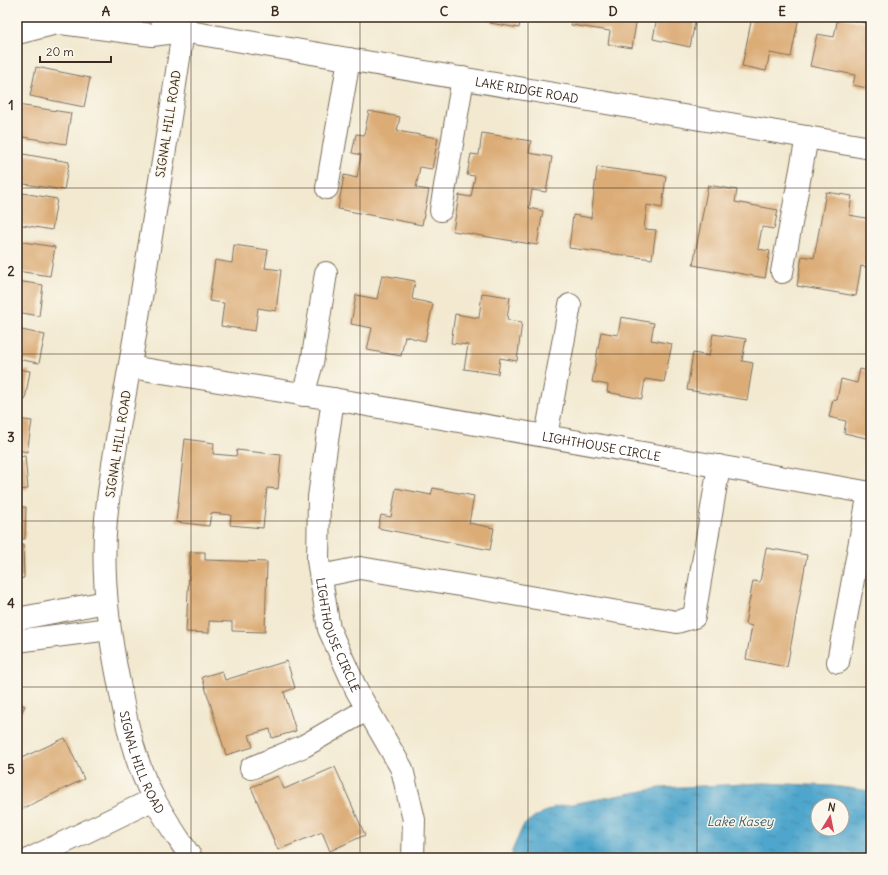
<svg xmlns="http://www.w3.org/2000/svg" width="888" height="875" viewBox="0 0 888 875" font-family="Delius,sans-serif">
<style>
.water{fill:url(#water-ripples);stroke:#456875;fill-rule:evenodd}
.building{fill:#dbac76}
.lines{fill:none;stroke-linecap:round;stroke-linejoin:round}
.minor-casing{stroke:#7b6d5c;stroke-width:24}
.minor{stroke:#fff;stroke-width:22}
.grid{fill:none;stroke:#3b2a1e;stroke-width:1;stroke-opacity:0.55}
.labels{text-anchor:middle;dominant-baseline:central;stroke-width:3;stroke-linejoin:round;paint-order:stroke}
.street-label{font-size:12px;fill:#3b2a1e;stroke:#fbf7ec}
.water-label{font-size:13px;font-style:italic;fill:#435c64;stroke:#fbf7ec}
.neatline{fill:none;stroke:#3b2a1e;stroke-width:1.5}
.grid-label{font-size:13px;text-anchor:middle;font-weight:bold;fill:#3b2a1e}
</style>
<defs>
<pattern id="water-ripples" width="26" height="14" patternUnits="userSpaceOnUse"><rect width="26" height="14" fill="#4fa6cc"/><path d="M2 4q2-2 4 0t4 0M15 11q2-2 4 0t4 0" fill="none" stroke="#4387a5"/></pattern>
</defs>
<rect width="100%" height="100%" fill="#fbf7ec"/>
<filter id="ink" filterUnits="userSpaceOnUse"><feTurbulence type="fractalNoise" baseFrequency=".025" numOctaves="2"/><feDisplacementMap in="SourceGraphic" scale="8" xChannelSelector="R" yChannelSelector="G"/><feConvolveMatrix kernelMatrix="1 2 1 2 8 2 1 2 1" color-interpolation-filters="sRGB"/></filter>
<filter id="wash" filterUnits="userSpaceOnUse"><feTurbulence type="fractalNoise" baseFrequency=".012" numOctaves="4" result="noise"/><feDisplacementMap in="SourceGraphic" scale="16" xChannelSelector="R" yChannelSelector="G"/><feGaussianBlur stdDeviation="0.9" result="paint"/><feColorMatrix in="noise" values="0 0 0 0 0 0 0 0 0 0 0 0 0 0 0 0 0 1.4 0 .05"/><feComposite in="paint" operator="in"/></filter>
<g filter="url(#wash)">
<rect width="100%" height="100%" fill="#f2e9d0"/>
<path class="water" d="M765,783l67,3 39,5v67h-359v-7l11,-25 11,-9 21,-10 105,-19zM818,805h24v24h-24z"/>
<g id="blocks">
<path class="building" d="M491,17h30l-2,11 -29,-5z
M572,17h65l-5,31 -24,-4 2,-13 -39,-6z
M657,17h39l-6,30 -37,-8z
M752,17h47l-8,40 -21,-4 -4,18 -24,-5z
M838,17l33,7v65l-18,-4 2,-10 -45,-9 7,-32 17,3z
M36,67l54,11 -6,29 -54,-11z
M17,105l54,8 -5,31 -49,-8z
M369,111l31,6 -3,14 41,7 -6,31 -12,-2 -4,21 13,2 -7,35 -84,-16 6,-34 13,3 4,-23 -9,-2 4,-19 8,1z
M482,133l49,8 -2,12 23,4 -6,35 -14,-2 -3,18 14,3 -6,34 -84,-14 6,-36 12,2 4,-21 -8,-1 4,-21 8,1z
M17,153l52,9 -5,28 -47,-7z
M597,167l69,9 -4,32 -15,-3 -3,24 12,1 -4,29 -83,-11 4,-33 18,3z
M708,185l29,5 -2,12 43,8 -4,19 -12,-2 -4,22 12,2 -5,27 -72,-13z
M17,192l40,7 -5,31 -35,-6z
M826,192l26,4 -3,19 22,4v49l-10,-2 -5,30 -59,-10 5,-30 12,2z
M17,241l38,6 -5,29 -33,-5z
M234,245l34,5 -3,18 16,2 -5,41 -18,-3 -3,23 -34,-5 3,-23 -15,-2 6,-41 17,3z
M382,275l33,6 -3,18 21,5 -8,37 -20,-5 -4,20 -34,-6 5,-22 -21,-4 5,-29 21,4z
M17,281l26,4 -4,31 -22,-4z
M482,293l28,4 -3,23 15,2 -5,39 -17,-3 -2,16 -34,-5 4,-24 -17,-2 4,-29 24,4z
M621,317l33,6 -3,17 21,4 -8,38 -19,-3 -3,20 -35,-7 1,-7 -16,-3 9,-50 17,3z
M17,329l28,6 -6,28 -22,-4z
M713,334l33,5 -4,22 11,2 -6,37 -60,-10 6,-37 16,3z
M17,369l13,2 -5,29 -8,-1z
M860,369l11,3v67l-27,-6 2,-12 -17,-4 4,-18 4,1 4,-21 16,4z
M17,419l15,2 -5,31 -10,-2z
M185,439l29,4 -1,11 23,2 1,-6 44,5 -3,34 -11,-1 -4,40 -33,-3 1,-10 -20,-2 -2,13 -33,-4z
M25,456l3,33 -11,1v-33z
M396,488l35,7 2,-7 41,8 -5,27 25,5 -4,22 -112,-22 3,-13 10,2z
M17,507h9l-1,32h-8z
M17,545h6l1,33 -7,1z
M766,548l41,7 -20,112 -41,-8 6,-33 -7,-2 8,-43 7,1z
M190,552h15v8l62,2 -2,70 -33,-1v-9l-23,-1v12l-23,-1z
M287,661l8,27 -11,4 12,39 -24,7 -2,-9 -21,6 4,12 -27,8 -24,-78 20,-6 3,9z
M17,702l8,4 -8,14z
M65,738l19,41 -62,30 -5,-10v-39z
M335,767l30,68 -35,16 -8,-19 -44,18 -27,-63 27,-11 6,13z"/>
</g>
</g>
<g filter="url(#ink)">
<use href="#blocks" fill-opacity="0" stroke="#7b6d5c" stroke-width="1"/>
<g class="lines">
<g class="minor-casing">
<g id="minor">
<path d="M161,17l22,14"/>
<path id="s1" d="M185,17c-15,106 -33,212 -50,318 -10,61 -23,122 -29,184 -5,55 2,110 13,164 7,40 16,80 35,116 11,20 25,40 37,59"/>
<path id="s2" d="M61,23l91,12 31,-4 688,117"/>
<path d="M17,33l59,-15"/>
<path d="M327,188l22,-129"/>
<path d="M441,210l22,-132"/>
<path d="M782,272l25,-135"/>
<path id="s3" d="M130,367l203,32 538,94"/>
<path d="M303,395l9,-32 14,-90"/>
<path id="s4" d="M333,399l-14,98 -1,63 11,69 28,62 45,78 12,51 -1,38"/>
<path d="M546,436l24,-131"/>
<path d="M321,576l39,-8 317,54 17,-5 25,-151"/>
<path d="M17,619l89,-17"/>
<path d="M17,641l92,-12"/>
<path d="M838,662l31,-170"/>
<path d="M251,768l53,-22 64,-37"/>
<path d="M32,858l122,-59"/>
</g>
</g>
<use href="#minor" class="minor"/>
</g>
</g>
<path class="grid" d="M191,17v841M360,17v841M528,17v841M697,17v841M17,188h854M17,354h854M17,521h854M17,687h854"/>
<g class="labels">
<g class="street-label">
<text stroke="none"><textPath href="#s2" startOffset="472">LAKE RIDGE ROAD</textPath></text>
<text transform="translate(168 124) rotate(-81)">SIGNAL HILL ROAD</text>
<text transform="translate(118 444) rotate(-81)">SIGNAL HILL ROAD</text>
<text stroke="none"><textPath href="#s3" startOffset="478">LIGHTHOUSE CIRCLE</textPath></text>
<text stroke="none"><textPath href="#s4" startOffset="240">LIGHTHOUSE CIRCLE</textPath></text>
<text stroke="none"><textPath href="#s1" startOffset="756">SIGNAL HILL ROAD</textPath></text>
</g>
<g class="water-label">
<text x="740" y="821">Lake Kasey</text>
</g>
</g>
<rect width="888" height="875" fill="none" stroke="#fbf7ec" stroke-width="44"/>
<g transform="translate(830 817) rotate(10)"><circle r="19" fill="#fbf7ec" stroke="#aea59a"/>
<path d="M0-3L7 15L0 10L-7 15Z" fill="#d1495b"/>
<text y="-6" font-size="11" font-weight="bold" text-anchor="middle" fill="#3b2a1e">N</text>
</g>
<path d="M40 56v6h71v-6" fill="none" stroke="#3b2a1e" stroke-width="2"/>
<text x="46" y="56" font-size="12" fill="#3b2a1e" stroke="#fbf7ec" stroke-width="3" paint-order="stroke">20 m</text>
<rect x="22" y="22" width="844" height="831" class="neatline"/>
<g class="grid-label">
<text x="106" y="16">A</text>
<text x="275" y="16">B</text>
<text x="444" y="16">C</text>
<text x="613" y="16">D</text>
<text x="782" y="16">E</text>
<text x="11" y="110">1</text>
<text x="11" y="276">2</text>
<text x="11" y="442">3</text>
<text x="11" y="608">4</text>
<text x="11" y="774">5</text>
</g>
</svg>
